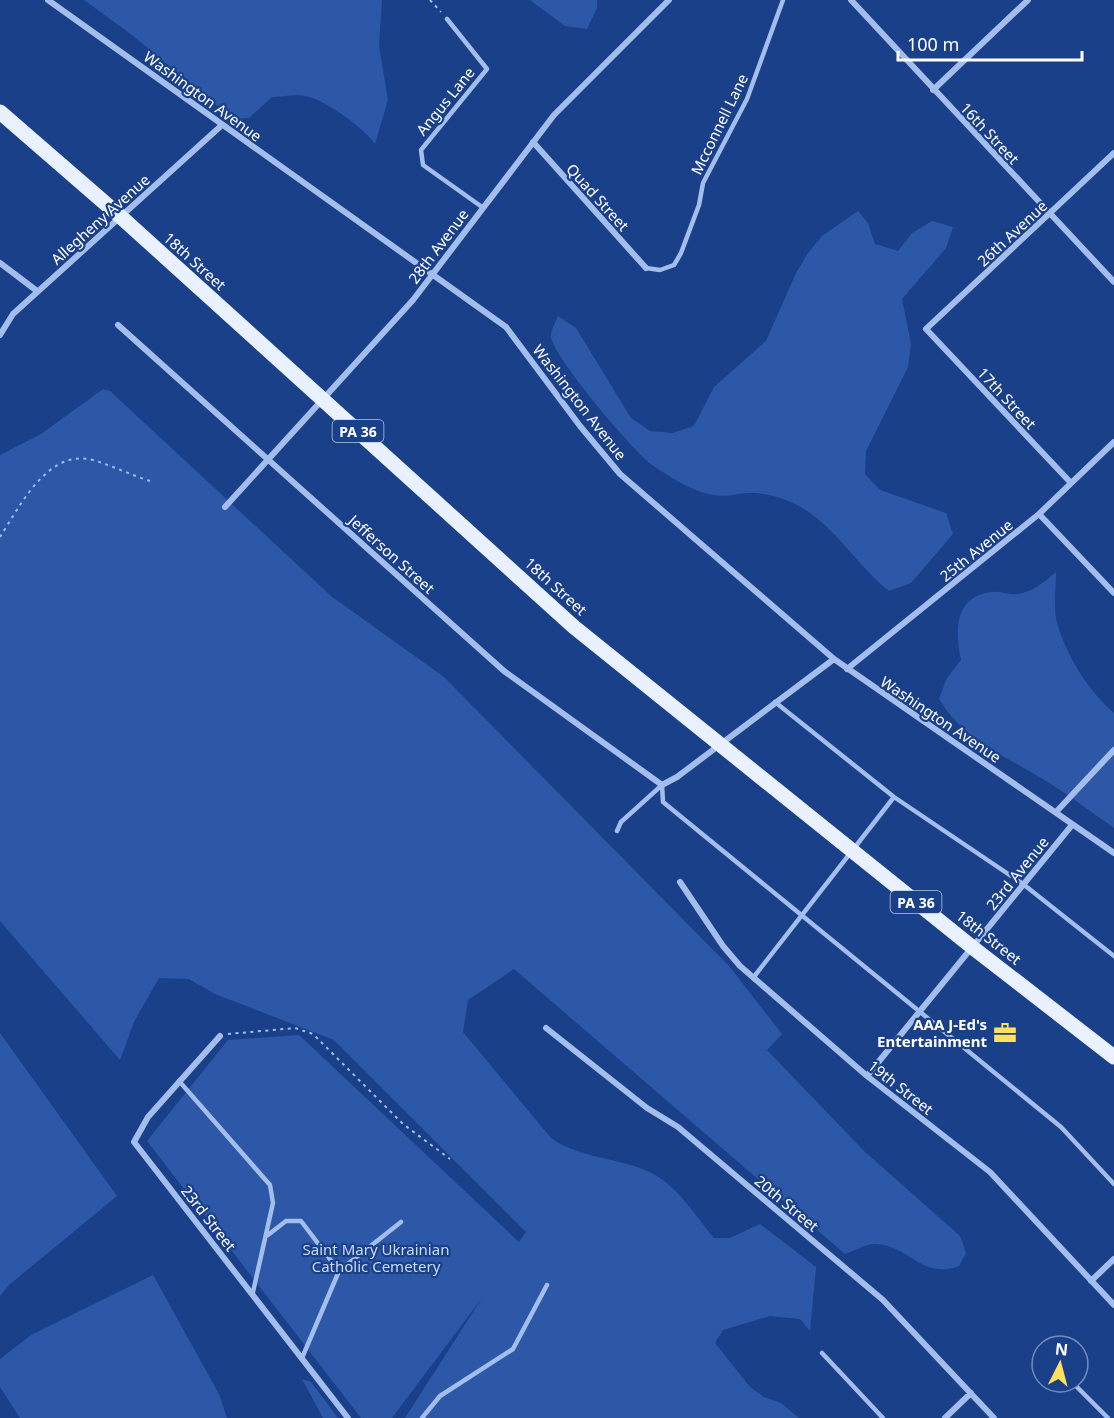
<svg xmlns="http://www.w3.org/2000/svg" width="1114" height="1418" viewBox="0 0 1114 1418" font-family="'Noto Sans',sans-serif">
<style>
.green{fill:#2d58a7}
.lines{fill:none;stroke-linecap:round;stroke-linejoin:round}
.path{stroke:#a3beed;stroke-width:2;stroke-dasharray:3 4.5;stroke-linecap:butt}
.service{stroke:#a3beed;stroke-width:4.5}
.minor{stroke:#a3beed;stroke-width:6}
.primary{stroke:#e9f0ff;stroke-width:15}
.labels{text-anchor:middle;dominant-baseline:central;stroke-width:4.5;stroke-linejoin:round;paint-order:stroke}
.shield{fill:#1a4089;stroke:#bac6dc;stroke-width:1.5}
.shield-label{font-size:14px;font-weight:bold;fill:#fff}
.street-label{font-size:15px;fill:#fff;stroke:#1a4089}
.poi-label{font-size:15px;font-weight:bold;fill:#fff;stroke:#1a4089;text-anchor:end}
.park-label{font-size:15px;fill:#c9daf9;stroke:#1a4089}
</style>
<rect width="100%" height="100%" fill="#1a4089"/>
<path class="green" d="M84,0h298l-3,46 9,54 -13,44c-11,-16 -50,-44 -69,-48 -11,-2 -23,1 -34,1l-23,21 -16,1 -101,-84z
M530,0h67v8l-10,21 -22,-3z
M858,211l10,12 7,21 23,7 14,-18 20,-12 21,6 -7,21 -44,51 9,45 -3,23 -42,84 -1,23 15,16 66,23 7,21 -42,49 -22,8c-33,-26 -54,-66 -92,-86 -11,-6 -32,-12 -44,-12 -17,-1 -24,6 -45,1 -20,-5 -39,-18 -56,-29 -20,-15 -97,-106 -101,-128 -1,-6 5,-15 7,-21l18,12 55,90 19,13 23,2 21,-7 20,-39 52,-46 30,-68 12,-20 14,-17z
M103,389l7,2 221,205 113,81 285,289 53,68 -15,16 97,101 96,85 6,17 -7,13c-37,14 -49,-20 -83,-22 -9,-1 -22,7 -31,10l-331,-285 -46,31 -5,32 88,106c30,22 74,19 106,38 23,14 40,42 57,62h16l30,-14 56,43 -6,64 -10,-12 -30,-3 -47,14 -8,13 35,44 14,10 17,6 18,15h-394l77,-120 -90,120h-31l-214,-277 81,-101 71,-5 220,207 7,-10 -192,-192 -119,-46 -26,-15 -30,-1 -25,44 -14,38 -120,-139v-466l41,-21z
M1056,572c0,15 -3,36 1,51 10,33 31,68 57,90v115c-24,-17 -48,-35 -73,-50 -41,-25 -75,-36 -102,-79l8,-21 14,-18c-6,-29 -7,-64 31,-68 8,-1 16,3 24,2 16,-1 28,-12 40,-22z
M0,1033l117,163 -108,89 -9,11z
M153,1275l66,119 8,24h-207l-20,-31v-28l31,-24z
M302,1379l9,3 27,36h-15z"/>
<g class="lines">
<path class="path" d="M430,0l11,12
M0,537c20,-31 48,-89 93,-77 20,6 38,15 57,21
M228,1034l67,-6 18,6 90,90 47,35"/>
<path class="service" d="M447,19l40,50 -66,81 2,15 59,42
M646,268l14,2 14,-5 7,-12 18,-48 4,-22 44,-84 36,-99
M775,702l119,95 129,87 91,72
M662,785l1,17 398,325 53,57
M617,831l4,-9 41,-37
M753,978l141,-181
M179,1081l91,104 3,18 -20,89
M268,1235l18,-14h15l38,50
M822,1353l61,65
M302,1358l37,-87 62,-49
M1072,1382l36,36
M422,1418l18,-22 73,-47 34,-64"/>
<path class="minor" d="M48,0l458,327 74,99 40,48 214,185 280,194
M851,0l263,282
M933,90l95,-90
M533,142l113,126
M0,263l37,28
M118,325l386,346 158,114 15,-8 157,-118
M0,335l13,-21 209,-189
M1071,483l-145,-154 188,-176
M225,507l188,-207 141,-185 115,-115
M1039,514l75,79
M847,669l192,-155 75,-72
M1057,811l57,-61
M680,882l43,64 17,20 127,110 123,96 124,133
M546,1028l101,80 31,19 205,173 111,118
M220,1036l-72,81 -14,25 214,276
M867,1076l205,-251
M1091,1281l23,-22
M945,1418l26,-25"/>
<path class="primary" d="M0,112l121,105 453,410 398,320 142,110"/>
</g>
<defs>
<g id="office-bare" transform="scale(1.8)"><path d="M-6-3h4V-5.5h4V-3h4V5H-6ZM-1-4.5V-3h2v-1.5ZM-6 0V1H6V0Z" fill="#ffe05f" stroke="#1a4089" stroke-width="2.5" paint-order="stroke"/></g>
</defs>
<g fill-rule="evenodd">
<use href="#office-bare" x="1005" y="1033"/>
</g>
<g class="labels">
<g class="shield">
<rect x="332.5" y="420" width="51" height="22" rx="4.5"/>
<rect x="890.5" y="891" width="51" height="22" rx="4.5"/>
</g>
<g class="shield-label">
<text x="358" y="431">PA 36</text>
<text x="916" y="902">PA 36</text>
</g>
<g class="street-label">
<text transform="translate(203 96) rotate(36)">Washington Avenue</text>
<text transform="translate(445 101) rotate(-51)">Angus Lane</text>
<text transform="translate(719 124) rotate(-64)">Mcconnell Lane</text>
<text transform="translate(990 133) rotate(47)">16th Street</text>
<text transform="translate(598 197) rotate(48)">Quad Street</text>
<text transform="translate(100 219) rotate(-42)">Allegheny Avenue</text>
<text transform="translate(1012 233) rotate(-43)">26th Avenue</text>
<text transform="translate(438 246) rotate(-53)">28th Avenue</text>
<text transform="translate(195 261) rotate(42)">18th Street</text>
<text transform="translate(1007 398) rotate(47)">17th Street</text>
<text transform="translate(580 402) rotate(52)">Washington Avenue</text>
<text transform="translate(976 550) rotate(-39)">25th Avenue</text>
<text transform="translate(392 554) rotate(42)">Jefferson Street</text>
<text transform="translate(556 586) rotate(42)">18th Street</text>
<text transform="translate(941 719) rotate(34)">Washington Avenue</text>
<text transform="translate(1017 873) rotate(-51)">23rd Avenue</text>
<text transform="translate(989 937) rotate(38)">18th Street</text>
<text transform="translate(901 1087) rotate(38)">19th Street</text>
<text transform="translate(787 1203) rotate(40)">20th Street</text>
<text transform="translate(209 1218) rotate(52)">23rd Street</text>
</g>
<g class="poi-label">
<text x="987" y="1024">AAA J-Ed's<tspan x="987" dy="17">Entertainment</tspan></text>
</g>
<g class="park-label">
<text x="376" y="1249">Saint Mary Ukrainian<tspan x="376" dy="17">Catholic Cemetery</tspan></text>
</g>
</g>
<g transform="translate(1060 1364) rotate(6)"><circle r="28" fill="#1a4089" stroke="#768cb8" stroke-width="1.5"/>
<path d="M0-4.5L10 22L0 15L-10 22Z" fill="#ffe05f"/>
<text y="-9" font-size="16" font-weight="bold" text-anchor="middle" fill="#ffffff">N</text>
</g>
<path d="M898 51v9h184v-9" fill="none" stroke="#ffffff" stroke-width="3"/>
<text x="907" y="51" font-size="18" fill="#ffffff" stroke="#1a4089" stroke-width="4.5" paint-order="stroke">100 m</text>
</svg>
